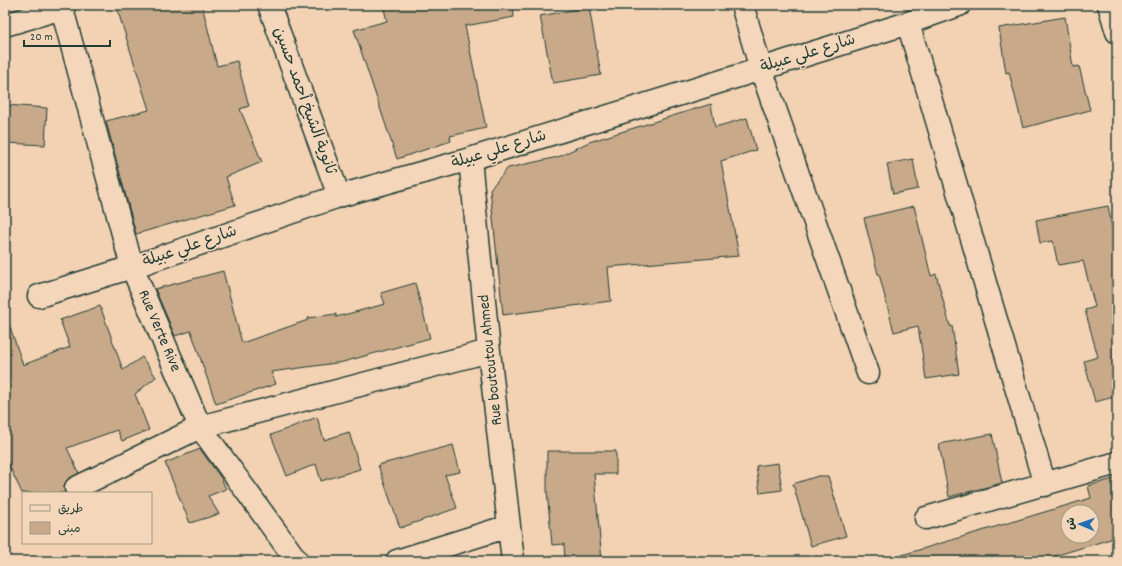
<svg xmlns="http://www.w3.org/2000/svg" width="1122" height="566" viewBox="0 0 1122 566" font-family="Dekko,'Playpen Sans Arabic',sans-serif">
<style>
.building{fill:#c8aa8a;stroke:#1f3d34;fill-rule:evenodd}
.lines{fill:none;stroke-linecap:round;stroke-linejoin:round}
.street-casing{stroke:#1f3d34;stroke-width:25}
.street{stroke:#f4d6ba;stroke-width:22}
.labels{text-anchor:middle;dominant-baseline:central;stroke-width:3;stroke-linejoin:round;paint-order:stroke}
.street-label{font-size:16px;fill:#1f3d34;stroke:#f4d6ba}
</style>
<rect width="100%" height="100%" fill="#f3d2b4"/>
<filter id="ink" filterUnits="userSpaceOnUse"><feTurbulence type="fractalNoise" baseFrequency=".025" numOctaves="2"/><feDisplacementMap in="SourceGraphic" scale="8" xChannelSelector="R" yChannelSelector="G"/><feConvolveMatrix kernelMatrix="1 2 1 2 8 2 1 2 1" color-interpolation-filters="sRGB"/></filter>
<g filter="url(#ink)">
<path class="building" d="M116,5h86l15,61 20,-5 12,45 -9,3 22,53 -36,15 9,28 -99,29 -30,-113 43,-11z
M383,5h130l1,12 -49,9 21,102 -36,8 1,5 -54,18 -43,-129 33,-9z
M589,7l12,68 -48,8 -13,-67z
M1065,17l8,50 6,-1 11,44 -67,18 -14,-56 -3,1 -7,-45z
M711,104l4,23 32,-9 9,32 -35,11 18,95 -131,11 3,34 -108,14 -13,-126 18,-21 50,-11 31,-15z
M5,105l42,3 -2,37 -40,-2z
M913,159l5,30 -25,5 -6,-30z
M914,206l17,70 5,-2 14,52h2l7,48 -33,5 -8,-53 -24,6 -15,-58h-1l-14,-56z
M1108,206l9,47v145h-7l-15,4 -11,-41 14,-4 -13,-47 10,-3 -12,-46 -25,4 -5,-24 -13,2 -4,-23z
M223,271l19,72 66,-23v-2l28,-4v3l49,-13 -4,-11 34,-10 15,55 -87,24 -72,10 5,12 -60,20 -25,-73 -16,5 -20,-47z
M100,306l23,64 19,-13 14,20 -21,17 14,36 -27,11 -5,-11 -50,18 12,25 -13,8 -2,6 1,6h-43l-17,-36v-132l4,-1 14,41 47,-18 -10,-27z
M317,417l7,23 25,-8 11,37 -39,12 -5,-17 -29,12 -16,-41z
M992,434l10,49 -53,14 -10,-53z
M453,445l7,27 -15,3 12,33 -57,20 -22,-63z
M200,449l21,29 5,11 -18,7 11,18 -29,9 -25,-60z
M547,451h69v23h-22l8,87h-37l-1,-17 -12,1 -5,-54z
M778,463l4,27 -22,3 -4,-27z
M818,476h10l18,60 -35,10 -18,-62z
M1117,478v59l-79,24h-135l-1,-6 189,-57 -3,-12zM1068,512h24v24h-24z"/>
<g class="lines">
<g class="street-casing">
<path id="street" d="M61,5l71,262 68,160 97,134
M269,5l70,191
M742,5l19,64 107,304
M1109,5l8,27
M908,23l137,462
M5,25l57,-17
M470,159l19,192 24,210
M39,296l93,-29 207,-71 131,-37 291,-90 147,-46 51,-18
M76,488l124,-61 289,-76
M926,518l191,-55
M397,561l112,-35"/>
</g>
<use href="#street" class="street"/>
</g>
</g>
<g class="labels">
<g class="street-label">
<text transform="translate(808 54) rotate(-17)">شارع علي عبيلة</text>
<text transform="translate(304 101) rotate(70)">ثانوية الشيخ أحمد حسين</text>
<text transform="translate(499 150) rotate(-17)">شارع علي عبيلة</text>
<text transform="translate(190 247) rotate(-19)">شارع علي عبيلة</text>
<text transform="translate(159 331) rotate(67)">Rue Verte Rive</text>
<text transform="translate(491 360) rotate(-96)">Rue boutoutou Ahmed</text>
</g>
</g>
<rect width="1122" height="566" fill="none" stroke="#f4d6ba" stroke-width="20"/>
<rect x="10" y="10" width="1102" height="546" fill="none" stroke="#1f3d34" stroke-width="1.5" filter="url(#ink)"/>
<rect x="22" y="492" width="130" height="52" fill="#f4d6ba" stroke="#9f9984"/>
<rect x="30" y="505" width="20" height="6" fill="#f4d6ba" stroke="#9f9984"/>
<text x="58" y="512" font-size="12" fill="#1f3d34">طريق</text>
<rect x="30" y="522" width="20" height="12" fill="#c8aa8a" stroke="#9f9984"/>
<text x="58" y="532" font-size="12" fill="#1f3d34">مبنى</text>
<g transform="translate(1080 524) rotate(272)"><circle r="19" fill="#f4d6ba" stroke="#9f9984"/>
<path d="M0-3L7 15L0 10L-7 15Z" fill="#1f6fb2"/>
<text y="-6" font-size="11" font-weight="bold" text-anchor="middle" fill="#1f3d34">ش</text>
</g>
<path d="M24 40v6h86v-6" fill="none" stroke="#1f3d34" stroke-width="2"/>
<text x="30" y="40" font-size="12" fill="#1f3d34" stroke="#f4d6ba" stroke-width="3" paint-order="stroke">20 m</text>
</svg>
